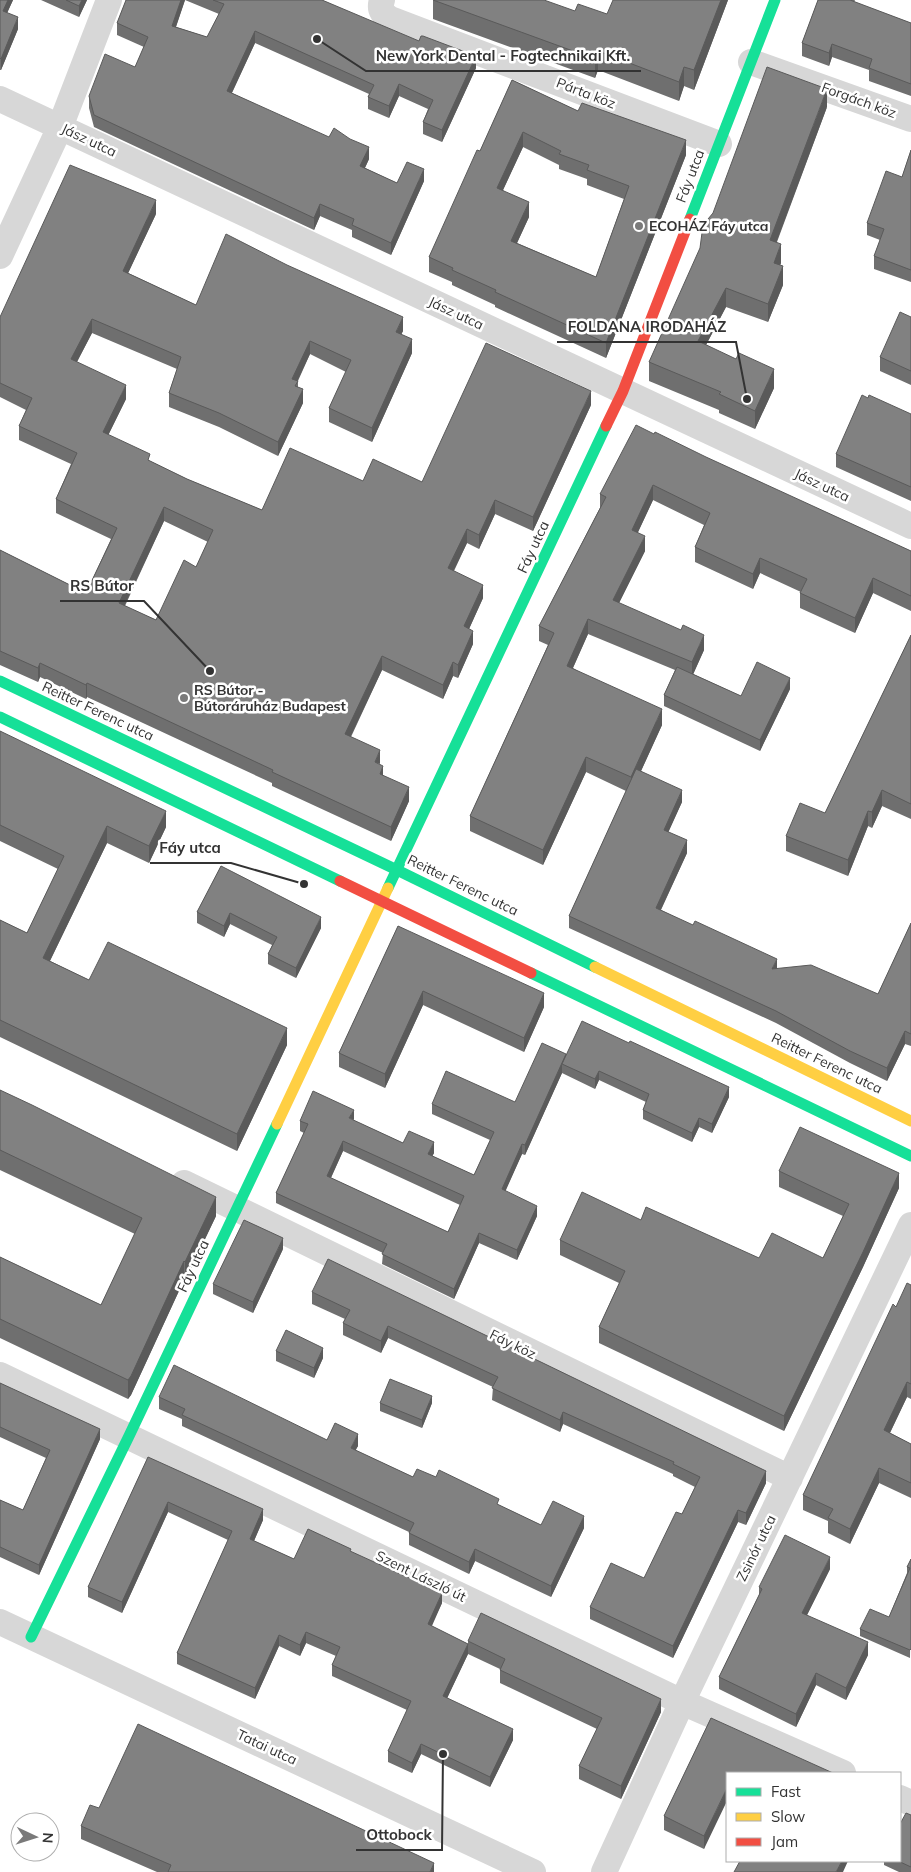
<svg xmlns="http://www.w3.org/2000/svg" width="911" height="1872" viewBox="0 0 911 1872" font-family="Mulish,sans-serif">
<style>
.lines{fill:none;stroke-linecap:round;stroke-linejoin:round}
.street{stroke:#d7d7d7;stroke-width:26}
.fast{stroke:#16e098;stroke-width:11}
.slow{stroke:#ffcf43;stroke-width:11}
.jam{stroke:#f24e42;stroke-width:11}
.wall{fill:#6f6f6f;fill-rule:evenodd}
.shaded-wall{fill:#5a5a5a}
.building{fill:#818181;stroke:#5a5a5a;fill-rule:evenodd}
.poi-dot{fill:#7a7a7a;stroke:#fff;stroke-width:2}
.labels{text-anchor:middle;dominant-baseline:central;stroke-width:5;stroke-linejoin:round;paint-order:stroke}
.street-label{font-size:14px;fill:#333;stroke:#fff}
.poi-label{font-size:14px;font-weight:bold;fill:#333;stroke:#fff;text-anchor:start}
.leader{fill:none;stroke:#333;stroke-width:2}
.callout-dot{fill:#333;stroke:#fff;stroke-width:2}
.callout-label{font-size:15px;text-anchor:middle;font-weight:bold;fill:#333;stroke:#fff;stroke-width:5;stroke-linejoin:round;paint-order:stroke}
</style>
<rect width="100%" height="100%" fill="#fff"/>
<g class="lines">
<path class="street" d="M382,0c-3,9 0,14 8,19l329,125
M751,62l160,57
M0,99l911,427
M0,256l60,-129 49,-127
M184,1183l606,295
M0,1375l682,327 161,71
M0,1622l533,250
M900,1798l11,5
M604,1872l78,-170 229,-477"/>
<path class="fast" d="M690,219l85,-219
M0,681l397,189 198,97
M0,717l340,164
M388,888l218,-462
M531,973l380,183
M31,1637l98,-201 148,-312"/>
<path class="slow" d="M595,967l316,154
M277,1124l111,-236"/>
<path class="jam" d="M606,426l17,-35 67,-172
M340,881l191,92"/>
</g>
<path class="wall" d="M0,0h13l-6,13 11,16 -17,41h-1z
M41,0h46l-8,17z
M126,0h196l154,68 -34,74 -19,-8v-12l5,-13 -29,-13 -10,22 -21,-9v-12l1,-3 -114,-51 -23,50 137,66 -4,9 32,15 27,-2 -33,74 -39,-18v-7l-32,-14 -6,14 -220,-103 -5,-19v-12l46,-29 9,-20 -27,-12v-12zM185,0l34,14 -12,23 -31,-10z
M433,0l142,11 32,3 121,-14 -34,90 -10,-4 -5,15 -81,-31 -3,8 -162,-59z
M818,0h37l-1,2 57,21v73l-42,-15v-11l-37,-13 -3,9 -27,-10v-13z
M512,80l66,31 108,44 -80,203 -111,-51v-2l-43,-20v-3l-23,-10v-15l51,-106zM523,147l36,18v4l28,10v6l37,14 -28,78 -79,-34 12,-26 -26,-27z
M827,107l-50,135 4,21 -1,2 3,20 -15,37 -42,-15 -20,38 68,43 -19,41 -36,-16v-3l-70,-29v-19z
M911,150v132l-37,-13v-13l6,-16 -13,-5v-12l35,-46z
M156,214l-28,59 68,32 207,26 -2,3 11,19 -40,89 -43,-20v-14l17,-36 -36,-18 -12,27v6l5,16 -25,53 -59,-29 -50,-20v-14l8,-24 -85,-36 -15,29 49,37 -18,36 42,26 37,18 75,31 101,-29 59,1 169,-77 -58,126 -38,-17 -16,35 -12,-6 -13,28 29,27 -14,31 4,15 -15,34 -5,-2 -10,23 -61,-29 -31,67 29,28 3,10 26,26 -18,40 -119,-55v-3l-185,-86 -1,2 -46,-22 -2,5 -38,-17v-115l86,43 25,-54 -55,-26v-14l15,-35 -52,-24v-14l7,-16 -26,-13v-80zM164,521l44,21 -12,25 -40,53 -31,-14z
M911,317v68l-31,-14v-14z
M911,414v87l-75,-34v-13z
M654,434l257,117v60l-38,-18 -18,40 -55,-25v-15l1,-1 -41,-19 -7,16 -58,-27v-15l9,-22 -51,-25 -15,32 7,19 -26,52 85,47 -11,24 48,22 49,-7 -30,62 -96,-45v-11l11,-25 -87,-36 -15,34 89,57 -21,46 41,31 -14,30 19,21 -26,57 116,59 101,25 33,-71v123l-6,-2 -18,37 -37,-18 -74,-40 -207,-95v-12l57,-125 -40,-19 -43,93 -73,-34v-15l78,-171 -9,-4v-15l61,-118v-14z
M911,635v184l-29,-13 -10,22 -4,-2 -20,50 -62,-25v-15l39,-23z
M0,731l166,96 -17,36 -42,-20 -57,118 39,19 198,65 -50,106 -237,-114v-117l27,13 31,-64 -58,-28z
M221,866l100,62 -25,50 -28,-14v-10l4,-9 -42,-21 -6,13 -27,-14v-11z
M398,926l146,81 -20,45 -101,-47 -38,83 -46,-21v-14z
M566,1054l163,43 -17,36 -13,-6 -7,15 -49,-23v-9l3,-8 -47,-22 -4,9 -33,-16 -37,82 -3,-1 -17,37 32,25 -20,44 -38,-17 -25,56 -72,-35 1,-11 -107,-50v-10l28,-60 -4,-2v-10l53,-1 50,23 31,10 -2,3 42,19 16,-35 -58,-26v-10l83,-2zM343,1151l117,54 -12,27 -117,-54z
M0,1090l216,126 -31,65 -1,-1 -53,115 -3,4 -128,-61v-81l101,48 34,-71 -135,-64z
M779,1171l120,17 -36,79 -79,164 -185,-88v-16l20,-44 -59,-28v-15l81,-20 118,38h64l20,-42 -64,-29z
M283,1249l-30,64 -40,-19v-10z
M911,1285v114l-4,-2 -17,36 21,11v54l-32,-15 -29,61 -22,-11v-12l-25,-11v-15l93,-188z
M312,1292l454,191 -20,42 -8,-3 -65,136 -83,-39v-12l54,-29 38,-64 13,-27 -22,-11v-2l-110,-50 -3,8 -68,-32 1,-13 -105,-49 -7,15 -38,-18v-12l2,-4 -33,-15z
M276,1351l47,7 -9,20 -38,-17z
M0,1383l100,56 -61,136 -39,-18v-57l23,10 23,-52 -46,-21z
M159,1397l168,43 31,6 -3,4 58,27h23l63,28 42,20 43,3 -33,69 -76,-36 -6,13 -60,-29v-13l-227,-106v-7l-23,-10z
M380,1403h52l-10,25 -42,-17z
M148,1457l115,63 -9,21 40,18 57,-7 91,51 -11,23 37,18v-3l193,71 -40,87 -42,-20v-13l18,-37 -97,-46v-14l-32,-15 -21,44 66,42 -23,47 -69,-33 -9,19 -24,-11v-11l19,-41 -75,-34v-11l4,-9 -30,-13 -6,13 -21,-10 -24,53 -78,-35v-11l51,-113 -60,-28 -46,101 -34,-16v-10z
M911,1559l-1,99 -50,-22v-7l29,-12 18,-44v-6z
M830,1569l-23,46 61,40 -22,45 -30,-15 -20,42 -77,-38v-12l40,-82v-8z
M711,1718l16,55 -23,76 -40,-19v-14z
M99,1808l335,64h-277l-76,-33v-13z
M911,1815v57h-12l-15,-7v-4h16z"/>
<path class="shaded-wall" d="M8,0h5l-10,22v-11z
M82,0h5l-8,17v-11z
M181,0h4l-13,38v-12z
M721,0h7l-34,90v-20z
M18,17v12l-17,41v-11z
M255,31v12l-28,60v-12z
M832,44v13l-3,9v-13z
M598,51v19l-3,8v-19z
M476,56v12l-34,74v-12z
M684,67v19l-5,15v-19z
M399,84v12l-10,22v-12z
M827,89v18l-57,152v-19z
M523,132v15l-26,56v-15z
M686,140v15l-80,203v-15z
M369,147v12l-9,19v-12z
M424,169v12l-33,74v-12z
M156,200v14l-33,70v-13z
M529,202v15l-18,39v-15z
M320,204v12l-6,14v-12z
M781,244v19l-7,18v-18z
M783,266v19l-15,37v-18z
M726,288v19l-28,53v-19z
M403,317v14l-7,15v-14z
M92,319v14l-21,40v-14z
M412,339v14l-40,89v-14z
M310,341v13l-18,38v-13z
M774,369v19l-19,41v-18z
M126,385v14l-23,47v-14z
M303,389v14l-25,53v-14z
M591,391v14l-58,126v-14z
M653,485v15l-21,45v-15z
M495,500v14l-16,35v-14z
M164,507v14l-45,96v-14z
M467,529v14l-19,39v-14z
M645,536v15l-32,64v-15z
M760,558v15l-7,16v-15z
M873,578v15l-18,40v-15z
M483,585v13l-19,42v-14z
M588,619v15l-21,47v-15z
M473,631v13l-15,34v-13z
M704,635v15l-12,27v-15z
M382,656v14l-37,78v-14z
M453,662v14l-10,23v-14z
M40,663v14l-2,5v-14z
M790,678v11l-30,62v-11z
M87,683v14l-1,2v-14z
M662,709v16l-31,68v-16z
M380,750v14l-5,-2z
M586,757v15l-43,93v-15z
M383,766v14l-3,-6z
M409,787v14l-18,40v-14z
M682,790v12l-18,40v-12z
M882,790v16l-10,22v-16z
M166,811v16l-17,36v-17z
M868,811v15l-20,50v-16z
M107,826v17l-64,132v-17z
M687,840v13l-31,67v-12z
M230,913v11l-6,13v-11z
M321,917v11l-25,50v-10z
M777,959v12l-5,-2z
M423,991v14l-38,83v-14z
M544,993v14l-20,45v-14z
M287,1028v17l-50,106v-17z
M905,1031v13l-18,37v-13z
M566,1054l-4,10v9l-37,82v-10z
M599,1071v9l-4,9v-10z
M729,1087v10l-17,36v-9z
M354,1110v10l-5,-2z
M699,1118v9l-7,15v-9z
M343,1141v10l-16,35v-10z
M434,1142v11l-6,12v-11z
M522,1144v10l-20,45v-10z
M899,1173v15l-36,79 -79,164v-15z
M216,1197v19l-31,65v-19z
M537,1206v10l-20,44v-10z
M479,1233v10l-25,56v-10z
M283,1238v11l-30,64v-11z
M184,1261v19l-53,115 -3,4v-19z
M388,1326v12l-7,15v-12z
M323,1348v10l-9,20v-10z
M907,1382v15l-23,48v-15z
M432,1396v7l-10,25v-8z
M563,1412v12l-3,8v-12z
M100,1429v10l-61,136v-10z
M358,1434v12l-7,13v-11z
M879,1468v15l-29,61v-15z
M766,1471v12l-20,42v-12z
M168,1502v10l-46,101v-11z
M263,1509v11l-13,30v-11z
M738,1510v12l-65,136v-12z
M584,1516v12l-33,69v-11z
M475,1549v12l-6,13v-12z
M830,1557v12l-28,56v-12z
M442,1593v10l-14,32v-11z
M306,1632v11l-6,13v-11z
M279,1635v11l-24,53v-11z
M868,1642v13l-22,45v-12z
M468,1644v10l-25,53v-11z
M816,1673v12l-20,42v-13z
M661,1699v13l-40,87v-13z
M513,1729v11l-23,47v-10z
M421,1744v10l-9,19v-10z
M727,1788v13l-23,48v-13z
M842,1861h6l-5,11h-7z
M434,1863v9h-4z"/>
<path class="building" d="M0,0h8l-5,11 15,6 -17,42 -1,-1z
M66,0h16l-3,6z
M126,0h55l-9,26 35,11 17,-33 -11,-4h109l97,41 2,-5h2l53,20 -34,74 -19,-8 10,-22 -34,-16 -10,22 -21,-9 6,-12 -119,-54 -28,60 102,46 5,-9 16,11 19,8 -9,19 37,17 10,-21 17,7 -33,74 -39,-18 2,-6 -34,-15 -6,14 -220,-103 -5,-19 16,-42 30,13 13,-30 -31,-14z
M433,0h111l31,11 3,-7 29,10 6,-14h108l-27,70 -10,-3 -5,15 -81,-31 -3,8z
M818,0h32l61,23v61l-42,-16 3,-9 -40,-15 -3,9 -27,-10z
M767,67l60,22 -57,151 11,4 -7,19 9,3 -15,38 -42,-16 -28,53 38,18 3,-6 35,16 -19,42 -36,-17 2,-2 -72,-30 51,-114 3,-23 10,-12z
M512,80l66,31 4,-8 104,37 -80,203 -111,-51 1,-2 -44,-20 1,-2 -24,-11 48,-107 3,1zM523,132l38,19 -2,3 30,11 -2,5 42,16 -33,91 -85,-36 18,-39 -32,-14z
M911,150v120l-37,-14 10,-27 -17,-6 19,-52 16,6z
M70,165l86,35 -33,71 73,34 30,-71 61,31 116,52 -7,15 16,7 -40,89 -43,-20 22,-48 -41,-19 -18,38 6,2 -3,5 8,3 -25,53 -59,-29 -50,-20 12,-36 -89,-38 -21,40 55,26 -23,47 47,22 -2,6 39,19 75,31 28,-62 73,33 10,-22 49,23 64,-139 105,48 -58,126 -38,-17 -16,35 -12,-6 -19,39 35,17 -19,41 9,5 -15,34 -5,-3 -10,23 -61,-29 -37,78 35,16 -5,12 8,4 -3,8 29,13 -18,40 -119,-55 1,-2 -186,-87 -1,2 -46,-22 -2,5 -38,-17v-101l86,43 31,-65 -61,-29 21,-46 -58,-27 13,-28 -32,-15v-66zM164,507l49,23 -17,37 -12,-7 -28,60 -37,-17z
M900,312l11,5v54l-31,-14z
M862,395l6,3 1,-3 42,19v73l-75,-33z
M636,425l18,9 1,-2 51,25 205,94v45l-38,-18 -18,40 -55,-25 7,-14 -47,-21 -7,16 -58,-27 15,-34 -57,-28 -21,45 13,6 -32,64 68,30 2,-5 21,10 -12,27 -104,-43 -21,47 95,43 -31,68 -45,-20 -43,93 -73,-34 84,-183 -15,-7 67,-129 -6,-3z
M911,635v169l-29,-14 -10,22 -4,-1 -20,49 -62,-24 14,-33 25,10z
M757,662l33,16 -30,62 -96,-45 13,-28 64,29z
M0,731l166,80 -17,35 -42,-20 -64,132 46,22 19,-38 179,86 -50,106 -237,-114v-100l27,13 37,-77 -64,-31z
M636,769l46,21 -18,40 23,10 -31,68 37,17 2,-4 82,38 -5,10 39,-4 67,29 33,-71v111l-6,-3 -18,37 -37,-17 -74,-40 -207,-95z
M221,866l100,51 -25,51 -28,-14 9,-17 -47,-24 -6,13 -27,-14z
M398,926l146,67 -20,45 -101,-47 -38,83 -46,-21z
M582,1021l47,22 1,-2 99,46 -17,37 -13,-6 -7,15 -49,-23 6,-16 -50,-23 -4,8 -33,-15z
M542,1043l24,11 -41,91 -3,-1 -20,45 35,17 -20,44 -38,-17 -25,56 -72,-35 5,-10 -111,-51 32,-69 -8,-3 13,-30 41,19 -5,8 54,25 6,-12 25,11 -6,12 46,21 20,-43 -62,-28 14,-33 69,31zM343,1141l121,55 -16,36 -121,-56z
M0,1090l32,15 184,92 -31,65 -1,-1 -53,115 -3,4 -128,-61v-62l101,48 41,-87 -142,-68z
M800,1127l99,46 -36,79 -79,164 -185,-89 26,-56 -65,-31 22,-48 59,28 5,-13 113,51 13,-25 51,25 26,-54 -70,-33z
M244,1220l39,18 -30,64 -40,-18z
M328,1259l438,212 -20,42 -8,-3 -65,136 -83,-39 21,-44 33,15 32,-66 6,2 18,-37 -27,-13 1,-2 -111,-50 -3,8 -68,-32 6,-11 -110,-51 -7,15 -38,-18 7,-13 -38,-18z
M907,1283l4,2v99l-4,-2 -23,48 27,14v39l-32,-15 -29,61 -22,-11 5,-9 -30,-14 90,-191 3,3z
M286,1330l37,18 -9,20 -38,-17z
M174,1365l153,75 8,-17 23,11 -7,14 62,29 4,-8 19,8 3,-7 60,29 -2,5 44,21 12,-24 31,15 -33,70 -76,-37 -6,13 -60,-29 5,-10 -232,-108 3,-6 -26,-12z
M390,1379l42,17 -10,24 -42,-17z
M0,1383l100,46 -61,136 -39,-18v-47l23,10 27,-60 -50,-23z
M148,1457l115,52 -13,30 44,20 14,-30 43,20 -1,2 92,42 -14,31 40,20 -25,52 70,33 -23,48 -69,-33 -9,19 -24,-12 23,-50 -79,-36 8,-18 -34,-15 -6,13 -21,-10 -24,53 -78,-35 55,-122 -64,-29 -46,100 -34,-15z
M785,1535l45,22 -28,56 66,29 -22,46 -30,-15 -20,41 -77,-37 43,-88 -3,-2z
M911,1559v90l-1,1 -50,-21 10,-20 19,8 21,-49 -3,-1z
M481,1613l180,86 -40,87 -42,-20 23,-48 -102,-48 5,-11 -37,-18z
M711,1718l122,55h-106v15l-23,48 -40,-20z
M138,1724l296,139 -4,9h-262l3,-7 -90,-39 9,-21 9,3z
M906,1813l5,2v52l-13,-6h2v-37z
M740,1861h102l-6,11h-102z"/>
<g class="poi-dot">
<circle cx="639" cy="226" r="5"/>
<circle cx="184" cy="698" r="5"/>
</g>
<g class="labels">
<g class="street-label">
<text transform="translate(586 93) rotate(21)">Párta köz</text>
<text transform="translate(859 100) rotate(20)">Forgách köz</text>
<text transform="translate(89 140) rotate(25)">Jász utca</text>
<text transform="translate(690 176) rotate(-69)">Fáy utca</text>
<text transform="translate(456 313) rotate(25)">Jász utca</text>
<text transform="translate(822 485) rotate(25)">Jász utca</text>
<text transform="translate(533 547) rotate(-65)">Fáy utca</text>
<text transform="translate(98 711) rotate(25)">Reitter Ferenc utca</text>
<text transform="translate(463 885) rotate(26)">Reitter Ferenc utca</text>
<text transform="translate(827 1063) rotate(26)">Reitter Ferenc utca</text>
<text transform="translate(193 1266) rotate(-65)">Fáy utca</text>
<text transform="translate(513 1344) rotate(26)">Fáy köz</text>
<text transform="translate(756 1548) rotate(-64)">Zsinór utca</text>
<text transform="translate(421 1576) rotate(26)">Szent László út</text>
<text transform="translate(267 1747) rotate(25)">Tatai utca</text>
</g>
<g class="poi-label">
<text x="649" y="226">ECOHÁZ Fáy utca</text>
<text x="194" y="690">RS Bútor -<tspan x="194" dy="16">Bútoráruház Budapest</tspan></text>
</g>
</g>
<path class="leader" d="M317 39L366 71H641M747 399L736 342H557M210 671L144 601H60M304 884L231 863H150M443 1754L442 1850H356"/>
<g class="callout-dot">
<circle cx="317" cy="39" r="5"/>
<circle cx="747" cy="399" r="5"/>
<circle cx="210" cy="671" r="5"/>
<circle cx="304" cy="884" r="5"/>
<circle cx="443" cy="1754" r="5"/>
</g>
<g class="callout-label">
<text x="503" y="61">New York Dental - Fogtechnikai Kft.</text>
<text x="647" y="332">FOLDANA IRODAHÁZ</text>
<text x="102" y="591">RS Bútor</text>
<text x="190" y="853">Fáy utca</text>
<text x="399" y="1840">Ottobock</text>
</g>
<rect x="726" y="1772" width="175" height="90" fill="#ffffff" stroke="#adadad"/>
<rect x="736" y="1788" width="25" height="8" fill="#16e098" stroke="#adadad"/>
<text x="771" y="1797" font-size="15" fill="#333333">Fast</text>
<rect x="736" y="1813" width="25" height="8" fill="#ffcf43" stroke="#adadad"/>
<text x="771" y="1822" font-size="15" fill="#333333">Slow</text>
<rect x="736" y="1838" width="25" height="8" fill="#f24e42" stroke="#adadad"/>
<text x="771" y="1847" font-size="15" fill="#333333">Jam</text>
<g transform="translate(35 1837) rotate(94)"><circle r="24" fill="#ffffff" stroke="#adadad"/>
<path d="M0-4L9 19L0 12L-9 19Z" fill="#7a7a7a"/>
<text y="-8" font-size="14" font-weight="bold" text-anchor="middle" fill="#333333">N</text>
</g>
</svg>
